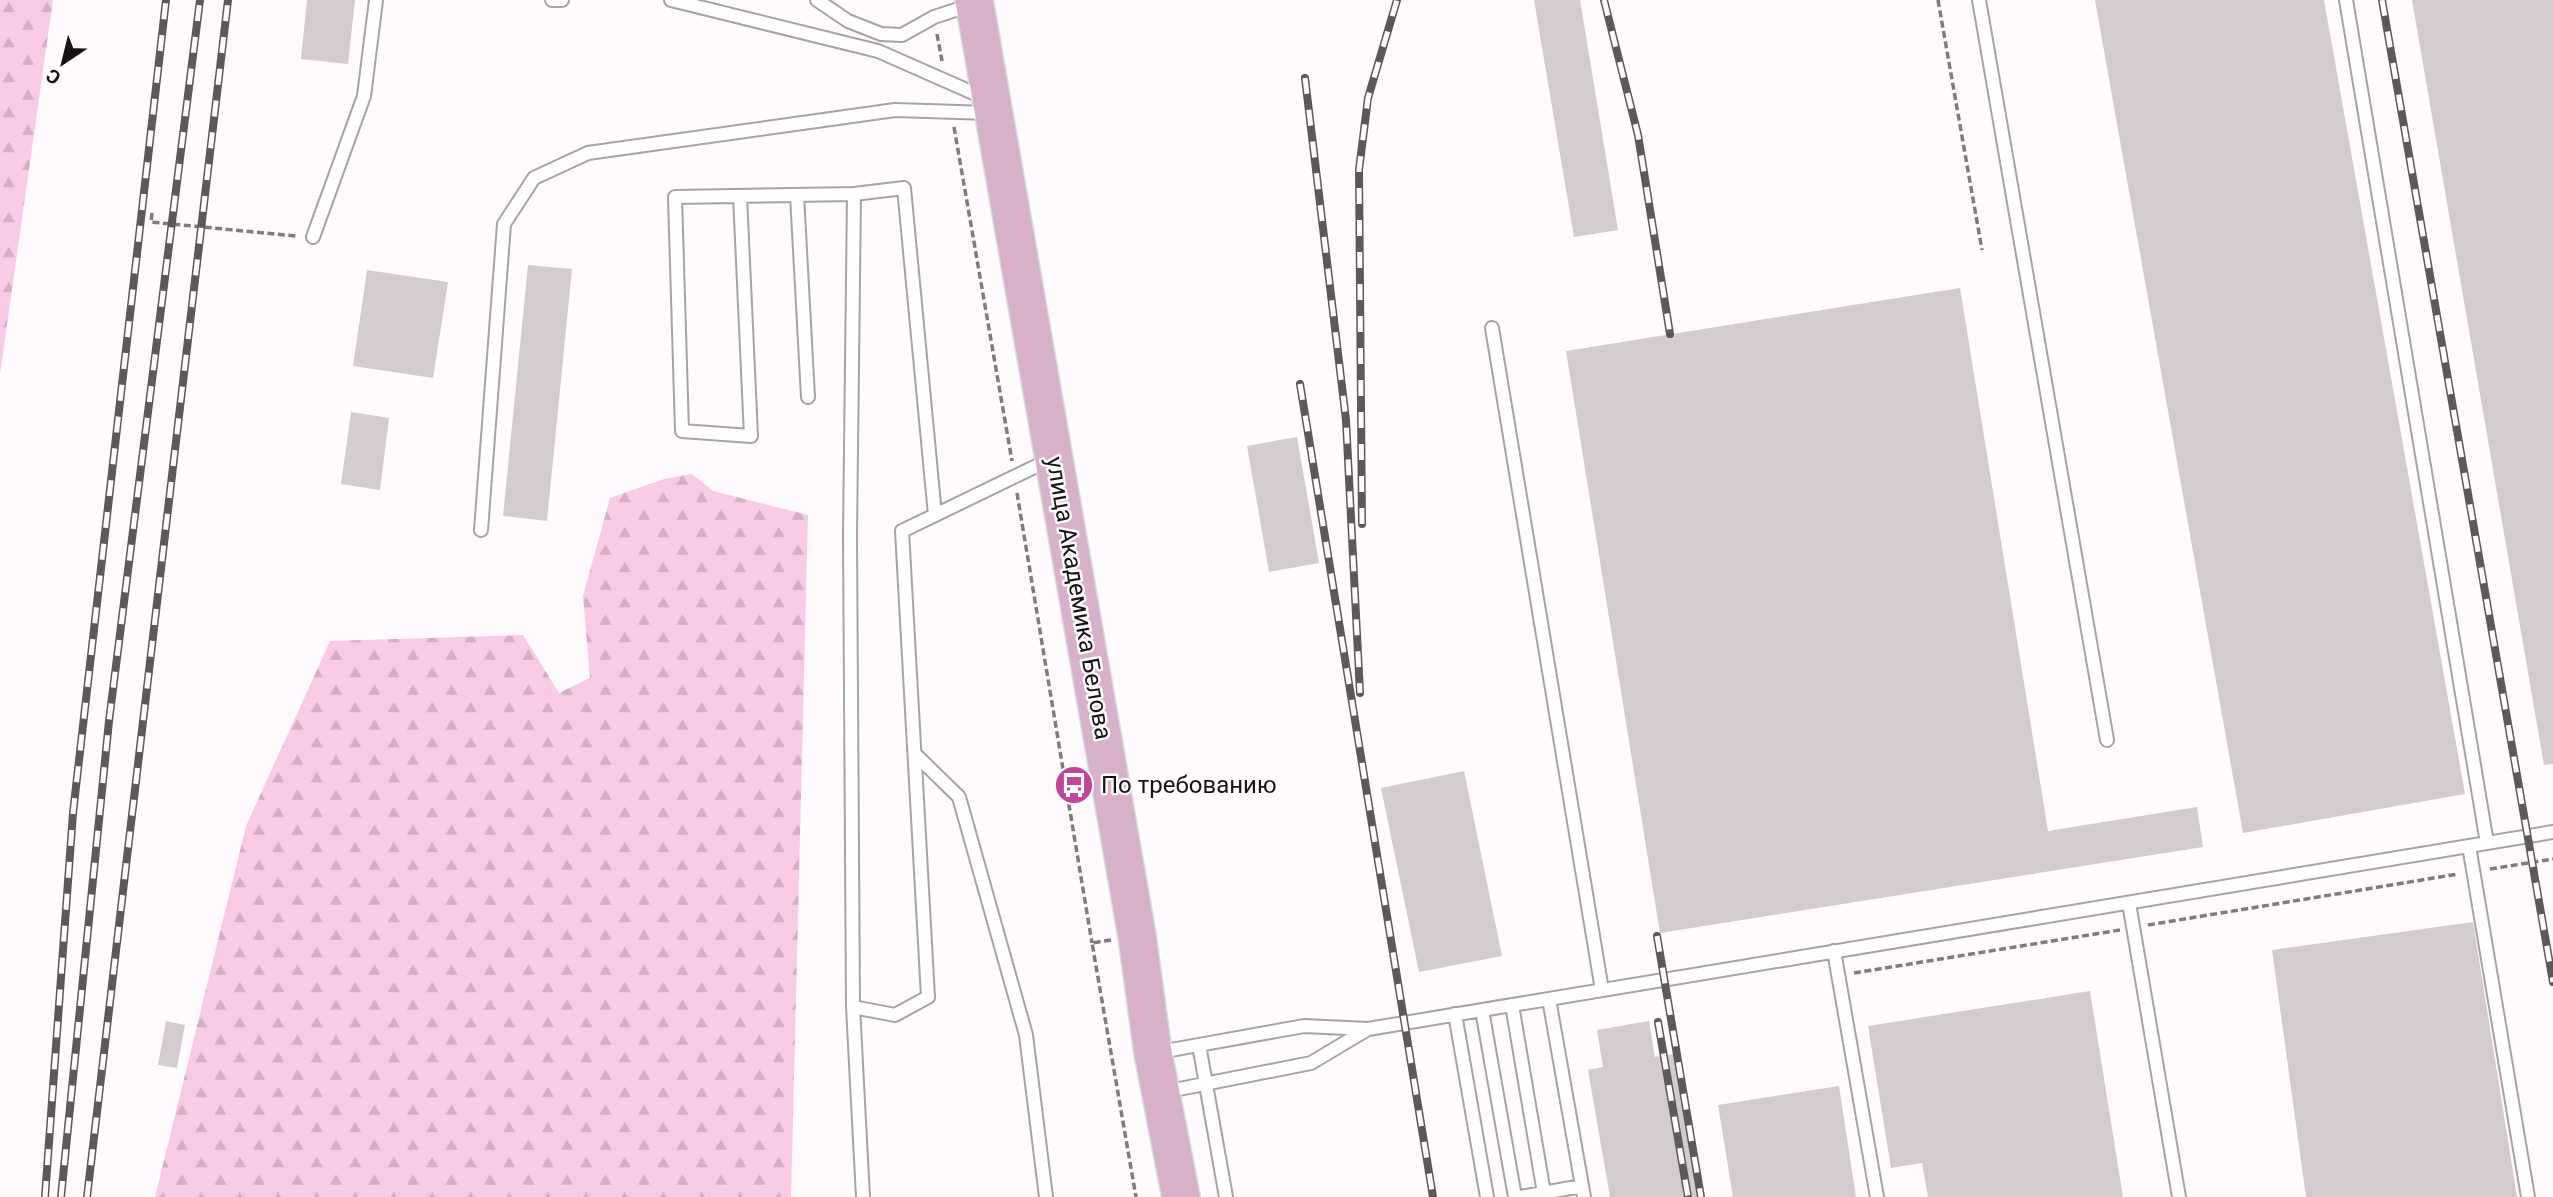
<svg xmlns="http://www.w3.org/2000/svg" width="2553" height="1197" viewBox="0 0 2553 1197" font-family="Roboto,sans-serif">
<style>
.forest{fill:url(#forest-firs)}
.building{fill:#d3cbd0}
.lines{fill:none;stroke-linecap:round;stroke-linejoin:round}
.lane-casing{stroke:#a9a1a6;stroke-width:16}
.primary-casing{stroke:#dad9d9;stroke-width:40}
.path{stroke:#7f7b7d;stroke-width:3.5;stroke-dasharray:7 3.5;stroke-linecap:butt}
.lane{stroke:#fff;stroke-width:12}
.primary{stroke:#d7b1c9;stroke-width:37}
.rail-casing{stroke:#5c595b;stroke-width:8}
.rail{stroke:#fffafd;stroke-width:5;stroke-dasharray:16;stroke-linecap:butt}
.labels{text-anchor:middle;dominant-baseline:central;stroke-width:5;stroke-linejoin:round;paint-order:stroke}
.street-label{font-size:24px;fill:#151314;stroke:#fffafd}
.poi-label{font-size:24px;fill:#151314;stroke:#fffafd;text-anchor:start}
</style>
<defs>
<pattern id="forest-firs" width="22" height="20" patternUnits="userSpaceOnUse" patternTransform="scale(1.75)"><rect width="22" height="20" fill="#f9cae6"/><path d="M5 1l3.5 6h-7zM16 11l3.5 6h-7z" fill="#d5adc4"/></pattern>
</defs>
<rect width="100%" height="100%" fill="#fffafd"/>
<path class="forest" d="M0,0h53l-53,374z
M692,474l21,17 95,24 -17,682h-636l91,-371 84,-185 193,-6 36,58 31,-15 -7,-82 27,-98 54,-19z"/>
<path class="building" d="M307,0h48l-7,64 -47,-5z
M1534,0h46l38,230 -44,7z
M2095,0h229l141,794 -222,39z
M2412,0h141v764l-9,1z
M528,265l44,4 -25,252 -44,-5z
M367,270l81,12 -15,96 -80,-12z
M1960,288l88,543 149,-24 6,40 -543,86 -94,-582z
M351,412l38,6 -9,72 -39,-6z
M1297,437l22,126 -50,9 -22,-126z
M1464,771l38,185 -83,16 -38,-184z
M2473,922l44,275h-211l-34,-247z
M2090,991l33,206h-195l-6,-34 -31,5 -23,-142z
M166,1021l19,4 -8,43 -19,-3z
M1649,1021l6,36 19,-3 25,143h-89l-22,-127 15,-3 -6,-37z
M1839,1086l17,111h-123l-15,-92z"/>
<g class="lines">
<g class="lane-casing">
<path id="lane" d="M552,0h10
M671,0l207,51 109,48
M817,0l31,21 33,13 21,1 32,-18 37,-12
M1979,0l128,740
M2346,0l141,843
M797,195l11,202
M740,196l11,240 -69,-5 -7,-234 179,-3
M313,237l51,-141 12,-96
M1492,328l110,662
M935,515l-31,-327 -50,6 -4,341 3,472 42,8 33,-18 -26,-466 149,-72
M481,530l23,-306 30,-46 54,-25 307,-43 95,3
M915,754l44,43 67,238 20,162
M2469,846l59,351
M2129,903l50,294
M1834,951l43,246
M1549,999l35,198
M1512,1005l32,188
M853,1007l10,190
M1482,1010l33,187
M1455,1014l32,183
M1199,1045l27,152
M1154,1053l150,-27 64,3 1185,-197
M1164,1092l147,-29 57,-34
M1520,1197l62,-11"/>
</g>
<g class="primary-casing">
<path id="primary" d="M974,0l163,936 16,117 28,144"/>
</g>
<path class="path" d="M1938,0l44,250
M937,34l5,27
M954,127l58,334
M152,213l-1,9 145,14
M1017,493l75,450
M2490,869l63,-10
M2148,925l310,-51
M1111,940l-19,3 44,254
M1854,973l266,-43"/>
<use href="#lane" class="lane"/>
<use href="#primary" class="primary"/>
<g class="rail-casing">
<path id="rail" d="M1604,0l34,135 32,199
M2382,0l171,982
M1305,78l41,342 14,273
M1300,384l133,813
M1362,524l-3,-354 9,-72 29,-98
M1657,936l44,261
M1658,1022l30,175
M45,1197l28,-384 93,-813
M61,1197l48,-476 91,-721
M87,1197l141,-1197"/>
</g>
<use href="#rail" class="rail"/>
</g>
<defs>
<g id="bus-disc" transform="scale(2.0125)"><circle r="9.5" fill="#bf4699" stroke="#fffafd"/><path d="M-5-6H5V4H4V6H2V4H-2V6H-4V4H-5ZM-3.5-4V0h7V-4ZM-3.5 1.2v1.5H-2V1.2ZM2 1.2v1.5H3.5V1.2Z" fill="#fff"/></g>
</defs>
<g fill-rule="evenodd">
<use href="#bus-disc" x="1074" y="785"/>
</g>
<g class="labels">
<g class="street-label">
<text transform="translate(1079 598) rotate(80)">улица Академика Белова</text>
</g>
<g class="poi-label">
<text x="1101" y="785">По требованию</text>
</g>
</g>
<g transform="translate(63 63) rotate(215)" stroke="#fffafd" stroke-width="5" paint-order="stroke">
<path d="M0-5L12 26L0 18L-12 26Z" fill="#151314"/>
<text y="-10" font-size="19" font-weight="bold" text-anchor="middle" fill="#151314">С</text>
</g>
</svg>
